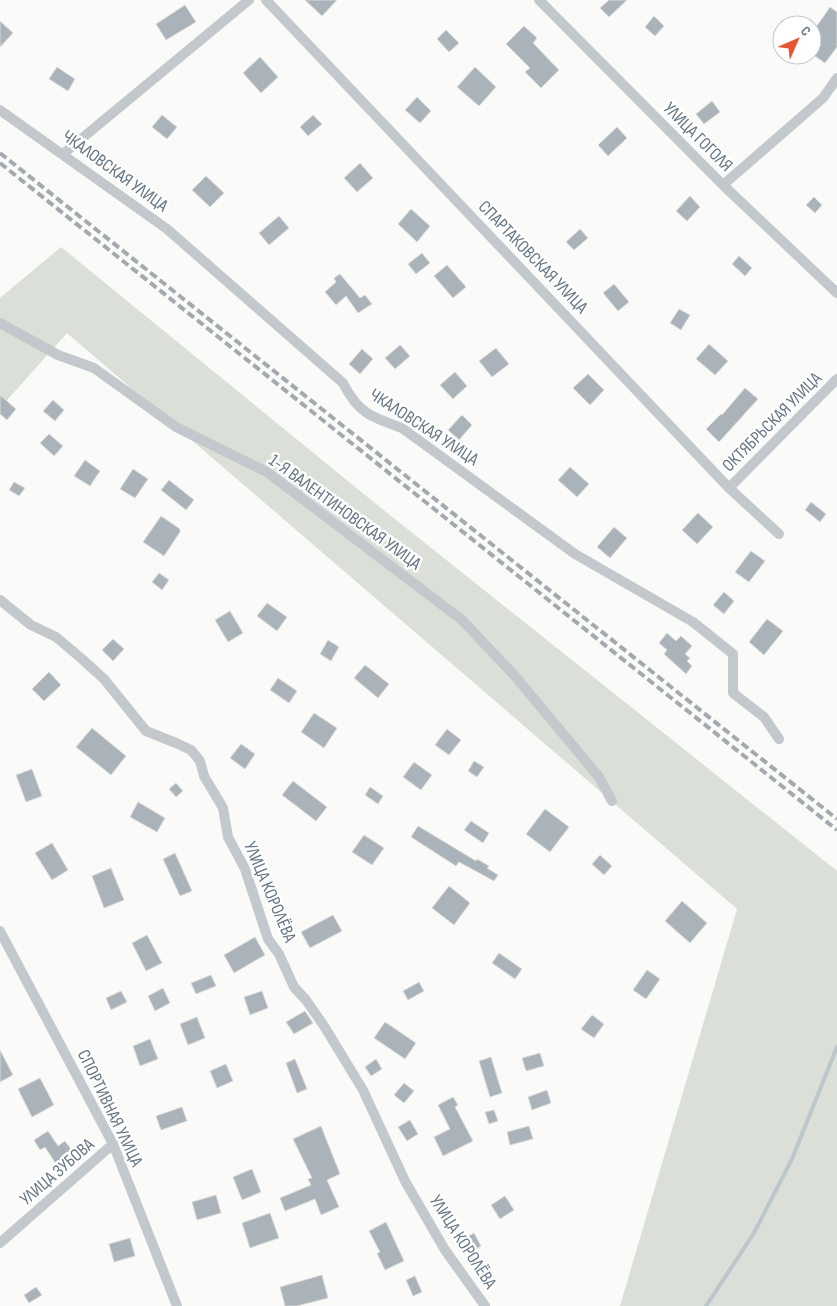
<svg xmlns="http://www.w3.org/2000/svg" width="837" height="1306" viewBox="0 0 837 1306" font-family="'Sofia Sans Condensed',sans-serif">
<style>
.green{fill:#dadfd7}
.lines{fill:none;stroke-linecap:round;stroke-linejoin:round}
.stream{stroke:#bbc7cb;stroke-width:4}
.building{fill:#aab3b9;stroke:#dcdcda}
.minor{stroke:#c3c8cc;stroke-width:10}
.rail{stroke:#a2aab0;stroke-width:4;stroke-dasharray:8 4;stroke-linecap:butt}
.labels{text-anchor:middle;dominant-baseline:central;stroke-width:5;stroke-linejoin:round;paint-order:stroke}
.street-label{font-size:18px;fill:#657683;stroke:#fff}
</style>
<rect width="100%" height="100%" fill="#fafaf8"/>
<path class="green" d="M61,247l320,261 456,363v435h-217l117,-397 -670,-576 -67,75v-110z"/>
<g class="lines">
<path class="stream" d="M706,1306l48,-73 38,-74 45,-112"/>
</g>
<path class="building" d="M305,0h32l-15,16z
M609,0h18l-18,17 -9,-9z
M185,5l11,17 -30,18 -10,-16z
M830,7l7,5v35l-12,16 -13,-9v-21z
M654,16l10,10 -9,10 -10,-9z
M0,21l13,12 -13,14z
M524,26l13,12 -4,5 26,27 -18,18 -16,-16 5,-4 -24,-24z
M446,30l13,13 -10,9 -12,-13z
M260,57l18,20 -17,16 -18,-20z
M57,67l18,12 -7,12 -19,-12z
M475,67l21,20 -17,19 -22,-19z
M417,97l14,14 -11,12 -15,-13z
M712,101l8,11 -16,12 -8,-10z
M162,115l15,12 -10,12 -15,-12z
M313,115l9,9 -14,12 -8,-9z
M617,127l10,11 -19,18 -10,-11z
M360,163l13,15 -16,14 -13,-14z
M206,176l18,17 -14,14 -18,-17z
M690,196l10,11 -13,14 -11,-10z
M814,197l8,8 -7,8 -9,-8z
M411,209l19,17 -13,16 -19,-18z
M279,216l10,12 -20,17 -10,-12z
M580,229l8,9 -14,12 -8,-8z
M422,253l8,10 -14,11 -8,-10z
M739,256l13,12 -7,8 -13,-12z
M447,265l19,22 -13,11 -19,-22z
M340,274l20,24 5,-3 7,9 -14,9 -12,-17 -10,9 -11,-13 11,-10 -2,-4z
M614,284l15,18 -11,9 -15,-18z
M679,309l11,6 -9,15 -11,-7z
M709,344l19,17 -13,14 -19,-16z
M400,345l10,11 -15,13 -10,-11z
M496,348l13,16 -17,13 -13,-16z
M362,349l11,10 -13,15 -11,-10z
M455,372l12,14 -14,13 -13,-14z
M588,374l16,16 -14,15 -17,-17z
M745,388l13,11 -39,43 -13,-13 15,-15 1,1z
M0,395l16,14 -9,11 -7,-6z
M53,400l11,10 -9,11 -12,-10z
M462,415l10,10 -13,15 -11,-10z
M49,434l14,12 -9,10 -14,-13z
M85,460l15,11 -10,15 -16,-10z
M570,467l19,17 -12,13 -19,-17z
M133,469l15,10 -13,19 -15,-9z
M169,480l25,20 -8,10 -25,-20z
M14,482l11,6 -6,8 -10,-6z
M811,502l15,12 -6,8 -15,-12z
M698,513l15,14 -16,17 -15,-14z
M161,516l19,13v3l-16,24 -21,-14z
M614,527l13,11 -17,20 -13,-11z
M751,551l14,10 -16,21 -14,-10z
M159,573l10,7 -7,10 -10,-8z
M724,592l10,9 -10,13 -11,-9z
M267,603l20,14 -10,14 -20,-15z
M230,611l13,22 -15,9 -13,-22z
M767,619l16,12 -19,24 -15,-13z
M667,633l9,8 5,-5 11,10 -7,8 5,4 -3,3 5,5 -6,8 -22,-20 3,-4 -8,-7z
M113,639l11,10 -11,12 -11,-11z
M328,640l11,7 -8,14 -11,-7z
M365,665l24,19 -11,14 -24,-20z
M49,672l12,13 -17,16 -12,-12z
M278,678l19,13 -8,12 -19,-13z
M314,713l23,15 -13,20 -23,-16z
M92,728l34,28 -15,19 -35,-28z
M447,729l14,11 -12,15 -14,-10z
M241,744l14,10 -10,15 -15,-11z
M474,761l10,6 -7,10 -9,-6z
M414,762l18,13 -11,15 -18,-13z
M32,769l10,27 -16,6 -10,-27z
M293,781l34,26 -11,14 -34,-26z
M176,783l7,8 -7,6 -7,-8z
M370,787l13,9 -5,8 -13,-9z
M138,802l27,16 -8,14 -27,-15z
M545,809l24,18 -19,25 -24,-18z
M471,821l18,12 -6,10 -19,-13z
M418,826l58,35 1,-2 12,7 -2,2 11,7 -4,6 -35,-19 -3,4 -45,-29z
M364,835l20,13 -12,17 -20,-13z
M52,843l16,27 -16,10 -17,-27z
M175,853l17,38 -12,5 -17,-37z
M600,855l12,11 -8,9 -12,-11z
M111,868l13,32 -20,8 -12,-32z
M449,886l21,17 -16,22 -22,-17z
M682,901l25,22 -17,20 -25,-22z
M333,915l9,16 -32,17 -9,-16z
M147,935l15,28 -16,8 -14,-28z
M255,937l10,18 -31,18 -10,-18z
M499,953l23,16 -7,10 -23,-16z
M647,970l13,9 -14,20 -13,-9z
M211,975l5,11 -20,8 -5,-11z
M419,982l5,9 -16,9 -5,-9z
M163,988l7,15 -15,8 -7,-15z
M121,991l6,11 -16,8 -5,-12z
M262,991l6,17 -18,7 -6,-18z
M305,1011l8,12 -19,11 -8,-12z
M592,1015l12,9 -10,14 -13,-9z
M197,1017l8,21 -17,7 -8,-21z
M385,1022l31,21 -11,16 -31,-21z
M150,1039l8,20 -18,7 -7,-20z
M0,1050l13,25 -13,7z
M540,1053l4,13 -18,5 -4,-13z
M491,1057l11,36 -12,4 -11,-36z
M295,1059l12,30 -10,4 -11,-30z
M376,1059l6,10 -11,7 -6,-9z
M226,1064l7,17 -16,7 -7,-17z
M40,1078l14,27 -22,12 -14,-28z
M404,1083l10,8 -10,12 -10,-8z
M547,1090l4,13 -19,7 -4,-13z
M453,1097l5,8 -3,2 18,34 -30,15 -9,-19 16,-8 -12,-24z
M182,1107l5,14 -26,9 -5,-14z
M494,1110l4,11 -9,3 -4,-12z
M410,1120l8,14 -11,7 -9,-14z
M321,1126l19,48 -13,6 12,27 -18,8 -6,-16 -30,12 -5,-13 31,-13 -3,-6 4,-1 -19,-39z
M529,1126l4,13 -23,6 -3,-13z
M48,1131l10,15 7,-5 8,11 -17,12 -11,-17 -5,3 -6,-10z
M252,1169l9,23 -19,8 -9,-23z
M216,1195l5,18 -24,7 -5,-18z
M505,1196l9,14 -14,9 -9,-14z
M270,1213l9,25 -29,10 -8,-25z
M386,1222l18,39 -19,9 -8,-17 3,-1 -11,-21z
M474,1233l7,13 -10,6 -7,-13z
M130,1238l5,18 -21,6 -5,-18z
M322,1275l6,23 -31,8h-12l-5,-19z
M415,1276l7,16 -9,4 -7,-16z
M36,1287l6,8 -13,8 -5,-8z"/>
<g class="lines">
<path class="minor" d="M266,0l463,488 50,46
M539,0l184,185 114,108
M0,110l167,119 176,154c15,30 28,34 59,45l173,126 118,68 40,32v39l31,24 15,22
M63,154l186,-154
M723,185l100,-87 14,-20
M0,323l58,32 36,13 82,59 91,45 195,148 53,56 84,101 13,24
M729,488l108,-109
M0,600l31,25 25,12 26,22 22,20 42,52 30,12 15,7 9,11 4,15 19,32 5,29 17,32 23,70 11,15 15,33 12,13 18,26 39,64 42,91 40,69 40,56
M0,931l113,213 64,162
M0,1243l113,-99"/>
<path class="rail" d="M0,153l837,666
M0,163l837,667"/>
</g>
<g class="labels">
<g class="street-label">
<text transform="translate(698 137) rotate(45)">УЛИЦА ГОГОЛЯ</text>
<text transform="translate(115 171) rotate(36)">ЧКАЛОВСКАЯ УЛИЦА</text>
<text transform="translate(533 257) rotate(46)">СПАРТАКОВСКАЯ УЛИЦА</text>
<text transform="translate(772 422) rotate(-45)">ОКТЯБРЬСКАЯ УЛИЦА</text>
<text transform="translate(424 427) rotate(33)">ЧКАЛОВСКАЯ УЛИЦА</text>
<text transform="translate(345 512) rotate(36)">1-Я ВАЛЕНТИНОВСКАЯ УЛИЦА</text>
<text transform="translate(270 892) rotate(67)">УЛИЦА КОРОЛЁВА</text>
<text transform="translate(110 1108) rotate(64)">СПОРТИВНАЯ УЛИЦА</text>
<text transform="translate(57 1172) rotate(-41)">УЛИЦА ЗУБОВА</text>
<text transform="translate(463 1242) rotate(57)">УЛИЦА КОРОЛЁВА</text>
</g>
</g>
<g transform="translate(797 40) rotate(45)"><circle r="24" fill="#ffffff" stroke="#c1c8cd"/>
<path d="M0-4L9 19L0 12L-9 19Z" fill="#e4572e"/>
<text y="-8" font-size="14" font-weight="bold" text-anchor="middle" fill="#657683">С</text>
</g>
</svg>
